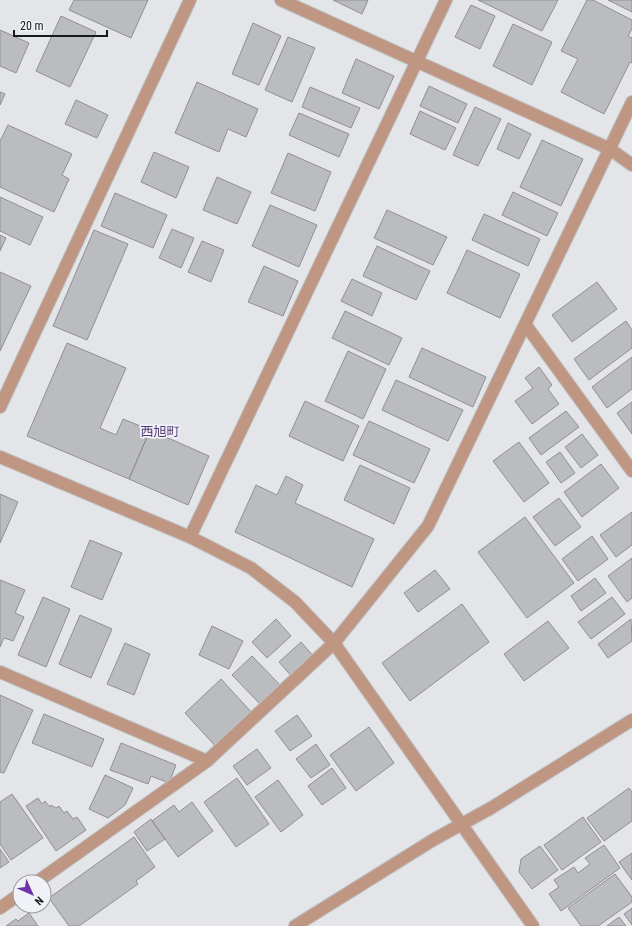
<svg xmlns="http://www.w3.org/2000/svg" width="632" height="926" viewBox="0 0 632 926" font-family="'Roboto Condensed','Noto Sans JP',sans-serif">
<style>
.building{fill:#bbbcc0;stroke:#8f8f94}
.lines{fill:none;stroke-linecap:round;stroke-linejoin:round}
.street-casing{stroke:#bec0c4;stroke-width:14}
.street{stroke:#bf9681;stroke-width:12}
.labels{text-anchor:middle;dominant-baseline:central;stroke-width:3.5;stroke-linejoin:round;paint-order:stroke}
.neighbourhood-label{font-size:13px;fill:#573b77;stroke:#f0f2f7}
</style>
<rect width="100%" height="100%" fill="#e3e5e9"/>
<path class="building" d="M74,0h74l-17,38 -62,-28z
M333,0h35l-6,14z
M478,0h80l-16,31z
M587,0h6l39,20v9l-4,7 4,2v25l-2,-1 -26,52 -43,-22 17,-33 -17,-8z
M608,0h24v12z
M471,5l24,11 -15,33 -25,-12z
M61,16l35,16 -26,55 -34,-16z
M253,23l28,13 -22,49 -27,-11z
M513,24l39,18 -20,43 -39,-19z
M0,30l29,13 -13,30 -16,-7z
M288,37l27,11 -23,54 -27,-12z
M356,59l38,17 -15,33 -37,-16z
M197,82l61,27 -12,28 -18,-8 -9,23 -44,-19z
M429,86l38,18 -9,19 -38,-17z
M310,87l50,21 -9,20 -49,-21z
M0,92l5,2 -5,11z
M76,100l32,15 -11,23 -32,-14z
M475,107l26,12 -23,47 -25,-11z
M420,111l36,17 -11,22 -35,-16z
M299,113l50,21 -10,23 -50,-22z
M508,123l23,11 -12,25 -22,-10z
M8,125l64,29 -10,21 7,4 -15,33 -54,-25v-46z
M542,140l41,19 -22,47 -41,-19z
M154,152l35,15 -13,31 -35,-16z
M288,153l43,19 -16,39 -44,-18z
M217,177l34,15 -14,32 -34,-14z
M513,192l45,21 -11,23 -45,-21z
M115,193l52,22 -14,33 -52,-22z
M0,197l43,20 -13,28 -30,-14z
M270,205l47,20 -18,42 -47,-21z
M387,210l60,27 -14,28 -59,-27z
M484,214l56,25 -12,27 -56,-26z
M172,229l22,9 -13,30 -22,-10z
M94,230l34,14 -41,96 -34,-14z
M0,235l6,3 -6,13z
M202,241l22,9 -13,32 -23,-10z
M377,246l53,25 -14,29 -53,-24z
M467,250l53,24 -20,44 -53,-25z
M264,266l34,15 -15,35 -35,-14z
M0,272l31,14 -31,65z
M352,279l30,14 -10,23 -31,-15z
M597,282l20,27 -45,33 -20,-27z
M345,311l57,27 -13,27 -57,-27z
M626,321l6,9v18l-43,32 -15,-21z
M67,343l59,25 -26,60 16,7 7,-16 27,11 -21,49 -102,-43z
M422,348l64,29 -13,30 -64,-30z
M348,351l38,18 -23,50 -38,-18z
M632,357v32l-25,19 -15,-21z
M539,367l13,18 -4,4 11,15 -27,20 -17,-23 18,-13 -8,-10z
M396,380l67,30 -15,31 -66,-31z
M305,401l54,25 -16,35 -54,-25z
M632,402v32l-15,-21z
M566,411l13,16 -38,28 -12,-17z
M369,421l61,28 -16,34 -61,-28z
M150,430l59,26 -21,49 -59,-26z
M582,434l16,21 -17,13 -16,-21z
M519,442l30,41 -25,19 -31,-41z
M560,452l15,21 -14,10 -15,-21z
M601,464l18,24 -37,29 -18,-25z
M360,465l50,23 -16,36 -50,-24z
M286,476l17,9 -8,18 79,36 -22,48 -117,-55 21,-47 21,10z
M0,494l18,8 -18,41z
M559,498l22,29 -26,19 -22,-29z
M632,512v33l-16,12 -16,-22z
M525,517l49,66 -47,35 -49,-66z
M592,536l16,23 -30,22 -16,-22z
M90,540l32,13 -20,47 -31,-13z
M632,558v40l-5,4 -19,-26z
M435,570l15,19 -32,23 -14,-19z
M595,578l11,15 -25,18 -10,-15z
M0,580l25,10 -10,23 9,4 -11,24 -9,-3 -4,9z
M43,597l27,12 -24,58 -28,-12z
M612,597l13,17 -34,25 -13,-17z
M462,604l27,38 -79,59 -28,-38z
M80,615l32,14 -21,49 -32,-14z
M276,619l15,17 -24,22 -15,-16z
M631,619l1,22 -24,17 -10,-14z
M548,621l21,27 -45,33 -20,-27z
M212,626l31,15 -14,28 -30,-14z
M301,642l14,16 -22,20 -14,-16z
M125,643l25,11 -16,41 -27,-11z
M252,656l29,30 -20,19 -29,-30z
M221,679l33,36 -36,34 -33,-36z
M0,695l33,15 -29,63 -4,-1z
M44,714l60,25 -12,28 -60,-24z
M297,715l15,21 -22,15 -15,-20z
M369,727l25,36 -38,28 -26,-36z
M121,743l55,22 -7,18 -18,-7 -3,8 -38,-14z
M316,744l14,21 -19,13 -15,-19z
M257,749l14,19 -24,17 -14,-19z
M332,768l14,20 -24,17 -14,-19z
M105,775l28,13 -8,17 -17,13 -19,-9z
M237,778l32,46 -33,23 -32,-45z
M278,780l25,35 -22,17 -26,-35z
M629,788l3,4v29l-28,20 -17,-23z
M12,794l31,44 -32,22 -11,-16v-42z
M38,798l4,6 3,-3 5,6 1,-2 5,3 3,-2 5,7 3,-2 6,8 4,-2 9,13 -30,21 -30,-45z
M192,802l21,29 -35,26 -26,-36 22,-16 5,7z
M583,817l18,25 -39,28 -18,-25z
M151,819l14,20 -18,12 -13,-19z
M134,837l21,30 -19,14 2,3 -59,42h-10l-20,-28z
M604,845l16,23 -59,43 -12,-17 10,-7 -5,-7 20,-13 4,6 12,-9 -5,-6z
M540,846l18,24 -26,19 -13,-17 2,-13z
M0,849l9,13 -9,6z
M632,853v27l-13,-18z
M615,874l17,23v5l-34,24h-17l-13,-18z
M632,908v17l-8,-11z
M29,913l9,13h-32l10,-7 2,2z
M619,917l7,9h-19z"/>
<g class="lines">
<g class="street-casing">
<path id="street" d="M281,0l329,149 22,16
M525,324l107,147
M0,407l190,-407
M0,457l190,80 61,31 44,34 39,41 199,283
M190,537l256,-537
M0,672l207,89
M37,882l170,-121 127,-118 94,-117 204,-424
M0,908l20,-14
M295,926l138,-86 58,-32 141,-88"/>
</g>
<use href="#street" class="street"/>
</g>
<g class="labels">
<g class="neighbourhood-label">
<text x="160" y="431">西旭町</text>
</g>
</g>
<g transform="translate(32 894) rotate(135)"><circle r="19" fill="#f0f2f7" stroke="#9a9b9f"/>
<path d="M0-3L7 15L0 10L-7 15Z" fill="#7033a9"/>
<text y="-6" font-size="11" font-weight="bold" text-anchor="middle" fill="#18191a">N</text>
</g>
<path d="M14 30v6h93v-6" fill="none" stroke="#18191a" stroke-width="2"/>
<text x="20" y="30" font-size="12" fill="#18191a" stroke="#f0f2f7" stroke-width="3" paint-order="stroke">20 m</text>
</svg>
